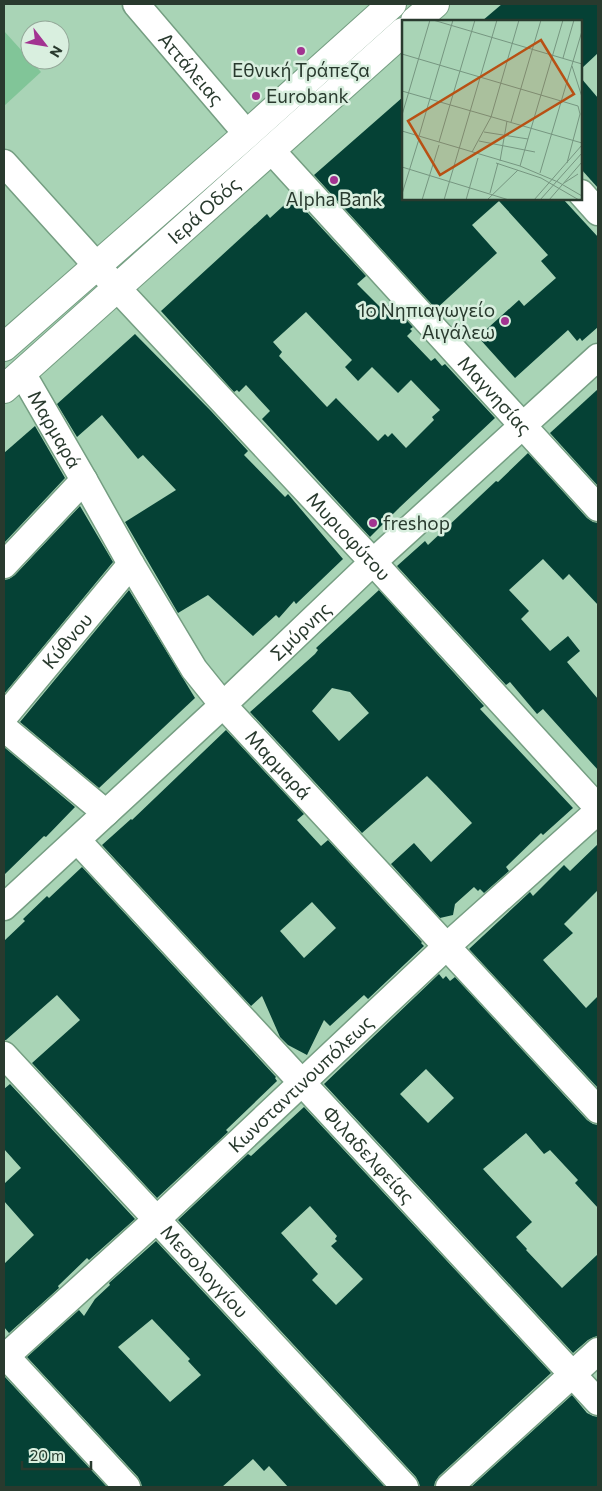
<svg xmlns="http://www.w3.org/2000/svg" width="602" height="1491" viewBox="0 0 602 1491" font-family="Commissioner,sans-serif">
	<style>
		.green { fill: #81c598 }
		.building { fill: #054135; fill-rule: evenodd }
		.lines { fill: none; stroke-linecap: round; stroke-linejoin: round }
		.minor-casing { stroke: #759e82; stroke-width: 29 }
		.secondary-casing { stroke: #759e82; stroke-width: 30 }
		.minor { stroke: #fff; stroke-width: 26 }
		.secondary { stroke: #fff; stroke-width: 28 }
		.poi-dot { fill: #a23391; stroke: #d9efdf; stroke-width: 2 }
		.labels { text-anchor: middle; stroke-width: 5; stroke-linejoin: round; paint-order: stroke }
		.street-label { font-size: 19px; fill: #293a2e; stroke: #d9efdf }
		.poi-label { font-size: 19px; fill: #293a2e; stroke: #d9efdf }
		.inset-road { fill: none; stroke: #769680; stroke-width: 1 }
		.view { fill: #b85114; fill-opacity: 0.15; stroke: #b85114; stroke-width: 2.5 }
		.inset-edge { fill: none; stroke: #293a2e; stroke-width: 2.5 }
	</style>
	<rect width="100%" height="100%" fill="#a9d4b6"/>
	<path class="green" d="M4 31 41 72 4 106Z"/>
	<g class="building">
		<path d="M502 4H598V53L581 69V21H482Z"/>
		<path d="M581 78 598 98V188L581 169Z"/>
		<path d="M403 97V199H563L598 237V327L582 341 580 338 577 341 568 330 515 378 478 337 519 300 524 306 556 278 541 261 548 255 499 201 472 225 497 253 436 309 314 175Z"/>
		<path d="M293 197 366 276 357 284 383 310 391 303 413 327 410 329 412 331 407 336 431 361 435 358 442 366 445 364 495 418 400 507 370 537 262 419 270 411 246 385 239 392 237 390 234 392 161 311 267 214 270 218ZM306 312 352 360 345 367 358 381 372 367 398 393 411 380 440 410 432 417 434 420 406 448 392 433 388 437 385 434 378 441 336 398 327 407 279 356 282 352 273 342Z"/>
		<path d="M135 334 211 411 248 451 244 455 285 497 288 494 343 559 296 604 294 601 279 618 276 615 253 636 208 595 178 613 125 522 176 490 143 455 138 459 102 415 77 437 57 404Z"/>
		<path d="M598 389V486L550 433Z"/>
		<path d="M35 426 65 478 4 543V453Z"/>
		<path d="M528 453 587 518 593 522 598 523V605L569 574 563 580 543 559 509 590 529 611 521 619 550 651 568 636 580 651 567 662 598 699V770L543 709 537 714 510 682 506 685 397 566 425 541 428 545 496 481 498 482Z"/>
		<path d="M80 506 113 562 4 694V580L9 579 15 575Z"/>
		<path d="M129 590 195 698 99 788 20 722Z"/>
		<path d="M379 590 484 706 480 709 573 808 543 835 541 833 506 867 509 871 484 893 480 889 478 891 474 887 455 904 453 915 440 918 391 864 414 843 431 862 472 823 436 785 427 776 362 833 250 712 315 654 318 650 316 648ZM332 688 350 692 369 713 339 741 312 711Z"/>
		<path d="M226 730 304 814 297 820 321 846 328 840 422 942 421 943 424 946 368 999 364 995 330 1026 324 1020 307 1055 288 1045 280 1037 262 996 251 1006 102 845 131 819 132 820ZM312 902 336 928 304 958 280 931Z"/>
		<path d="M4 747 75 807 46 837 44 836 4 875Z"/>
		<path d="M598 844V890L564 924 573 933 543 960 586 1008 598 996V1088L469 949 530 892 533 896 564 865 570 871Z"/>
		<path d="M82 867 276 1077 275 1078 277 1081 226 1130 228 1132 157 1198 32 1063 80 1020 57 995 6 1040H4V941L25 921 23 919 47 896 49 898Z"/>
		<path d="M439 974 443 979 446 976 450 981 455 977 587 1120 593 1124 598 1125V1208L575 1183 578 1180 550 1150 544 1154 526 1133 483 1169 532 1222 516 1237 527 1249 526 1250 562 1288 598 1254V1336L594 1337 588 1340 573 1353 324 1084ZM426 1069 454 1098 428 1123 400 1094Z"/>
		<path d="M10 1084 135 1219 89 1260 87 1258 58 1286 59 1288 9 1333 4 1327V1264L34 1235 4 1201V1184L21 1168 4 1149V1089Z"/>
		<path d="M304 1107 551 1373 439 1476 435 1482 434 1487H420L419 1483 416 1477 178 1220 248 1154 251 1156ZM310 1206 337 1236 335 1239 337 1241 331 1246 363 1279 336 1305 312 1280 318 1274 281 1233Z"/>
		<path d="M156 1241 385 1487H288L269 1466 264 1471 253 1459 222 1487H142L141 1483 138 1477 27 1357 79 1310 84 1316 95 1299 110 1285 109 1283ZM152 1319 190 1359 188 1361 201 1375 170 1402 118 1347Z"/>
		<path d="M5 1377 107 1487H4Z"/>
		<path d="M572 1395 587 1413 593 1416 598 1417V1487H471Z"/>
	</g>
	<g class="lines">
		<defs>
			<g id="minor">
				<path id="s1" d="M136 4 247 134"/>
				<path id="s2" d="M271 150 598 508"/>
				<path id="s3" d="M4 163 117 288 373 562 598 808"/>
				<path d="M581 193 598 212"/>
				<path id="s4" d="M22 373 84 480 131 564 194 669 223 705 598 1110"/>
				<path d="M4 565 84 480"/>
				<path id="s5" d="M4 717 131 564"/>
				<path d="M4 728 106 813"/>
				<path id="s6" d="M77 840 598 1402"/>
				<path id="s7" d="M4 907 223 705 373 562 598 357"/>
				<path id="s8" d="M4 1055 405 1487"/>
				<path d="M4 1354 127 1487"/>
				<path id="s9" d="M4 1358 156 1220 447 946 598 811"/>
				<path d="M449 1487 598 1351"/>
			</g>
			<g id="secondary">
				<path d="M415 21 435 4"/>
				<path d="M4 347 247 134 392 4"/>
				<path id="s10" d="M4 389 403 32"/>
			</g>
		</defs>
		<use href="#minor" class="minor-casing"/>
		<use href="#secondary" class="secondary-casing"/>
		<use href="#minor" class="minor"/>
		<use href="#secondary" class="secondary"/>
	</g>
	<g class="poi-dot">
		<circle cx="301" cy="51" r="5"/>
		<circle cx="256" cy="96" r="5"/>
		<circle cx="334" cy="180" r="5"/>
		<circle cx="505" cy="321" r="5"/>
		<circle cx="373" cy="523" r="5"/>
	</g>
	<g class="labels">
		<g class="street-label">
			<text dy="7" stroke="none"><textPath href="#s1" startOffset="85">Αττάλειας</textPath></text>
			<text dy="7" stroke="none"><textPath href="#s10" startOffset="268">Ιερά Οδός</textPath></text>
			<text dy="7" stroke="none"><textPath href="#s2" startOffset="332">Μαγνησίας</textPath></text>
			<text dy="7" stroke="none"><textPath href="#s4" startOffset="65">Μαρμαρά</textPath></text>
			<text dy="7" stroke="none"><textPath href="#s3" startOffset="508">Μυριοφύτου</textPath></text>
			<text dy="7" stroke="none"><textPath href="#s7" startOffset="405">Σμύρνης</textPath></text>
			<text dy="7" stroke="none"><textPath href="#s5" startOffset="99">Κύθνου</textPath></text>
			<text dy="7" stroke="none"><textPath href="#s4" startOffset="470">Μαρμαρά</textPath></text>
			<text dy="7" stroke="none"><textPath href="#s9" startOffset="404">Κωνσταντινουπόλεως</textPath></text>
			<text dy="7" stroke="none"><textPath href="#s6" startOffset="429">Φιλαδελφείας</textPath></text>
			<text dy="7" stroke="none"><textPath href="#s8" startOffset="295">Μεσολογγίου</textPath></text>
		</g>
		<g class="poi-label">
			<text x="301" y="77">Εθνική Τράπεζα</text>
			<text x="266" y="103" text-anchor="start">Eurobank</text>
			<text x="334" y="206">Alpha Bank</text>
			<text x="495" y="317" text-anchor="end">1ο Νηπιαγωγείο<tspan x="495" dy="22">Αιγάλεω</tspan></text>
			<text x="383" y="530" text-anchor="start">freshop</text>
		</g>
	</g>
	<g transform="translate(402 20)">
		<rect width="180" height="180" fill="#a9d4b6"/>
		<path class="inset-road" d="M31 0 180 44M0 34 176 86 178 94 165 143M161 38 172 0M170 46 180 77M0 71 180 123M0 95 28 0M109 102 139 0M0 111 118 146 156 162 180 176M82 112 126 119M17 116 51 0M77 121 133 132M37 122 73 0M70 132 89 97 117 0M98 141 105 101M94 143 139 158 177 180M118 146 161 0M0 147 107 180M138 153 180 11M162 163 176 154M88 173 96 143M0 174 17 119M20 180 37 125M42 180 95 0M64 180 76 138M85 180 116 150M132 180 180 125M138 180 180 133M147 180 180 142"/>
		<path class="view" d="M139 20 172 74 38 155 6 101Z"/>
		<rect width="180" height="180" class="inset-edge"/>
	</g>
	<rect width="602" height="1491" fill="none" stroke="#293a2e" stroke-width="10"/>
	<g transform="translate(45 45) rotate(121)"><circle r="24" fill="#d9efdf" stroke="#93a798"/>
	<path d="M0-4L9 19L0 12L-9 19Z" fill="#a23391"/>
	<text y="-8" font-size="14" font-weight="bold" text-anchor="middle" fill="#293a2e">N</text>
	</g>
	<path d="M22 1461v8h69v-8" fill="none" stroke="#293a2e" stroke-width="2.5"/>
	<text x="30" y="1461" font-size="15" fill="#293a2e" stroke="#d9efdf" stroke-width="4" paint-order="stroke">20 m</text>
</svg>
